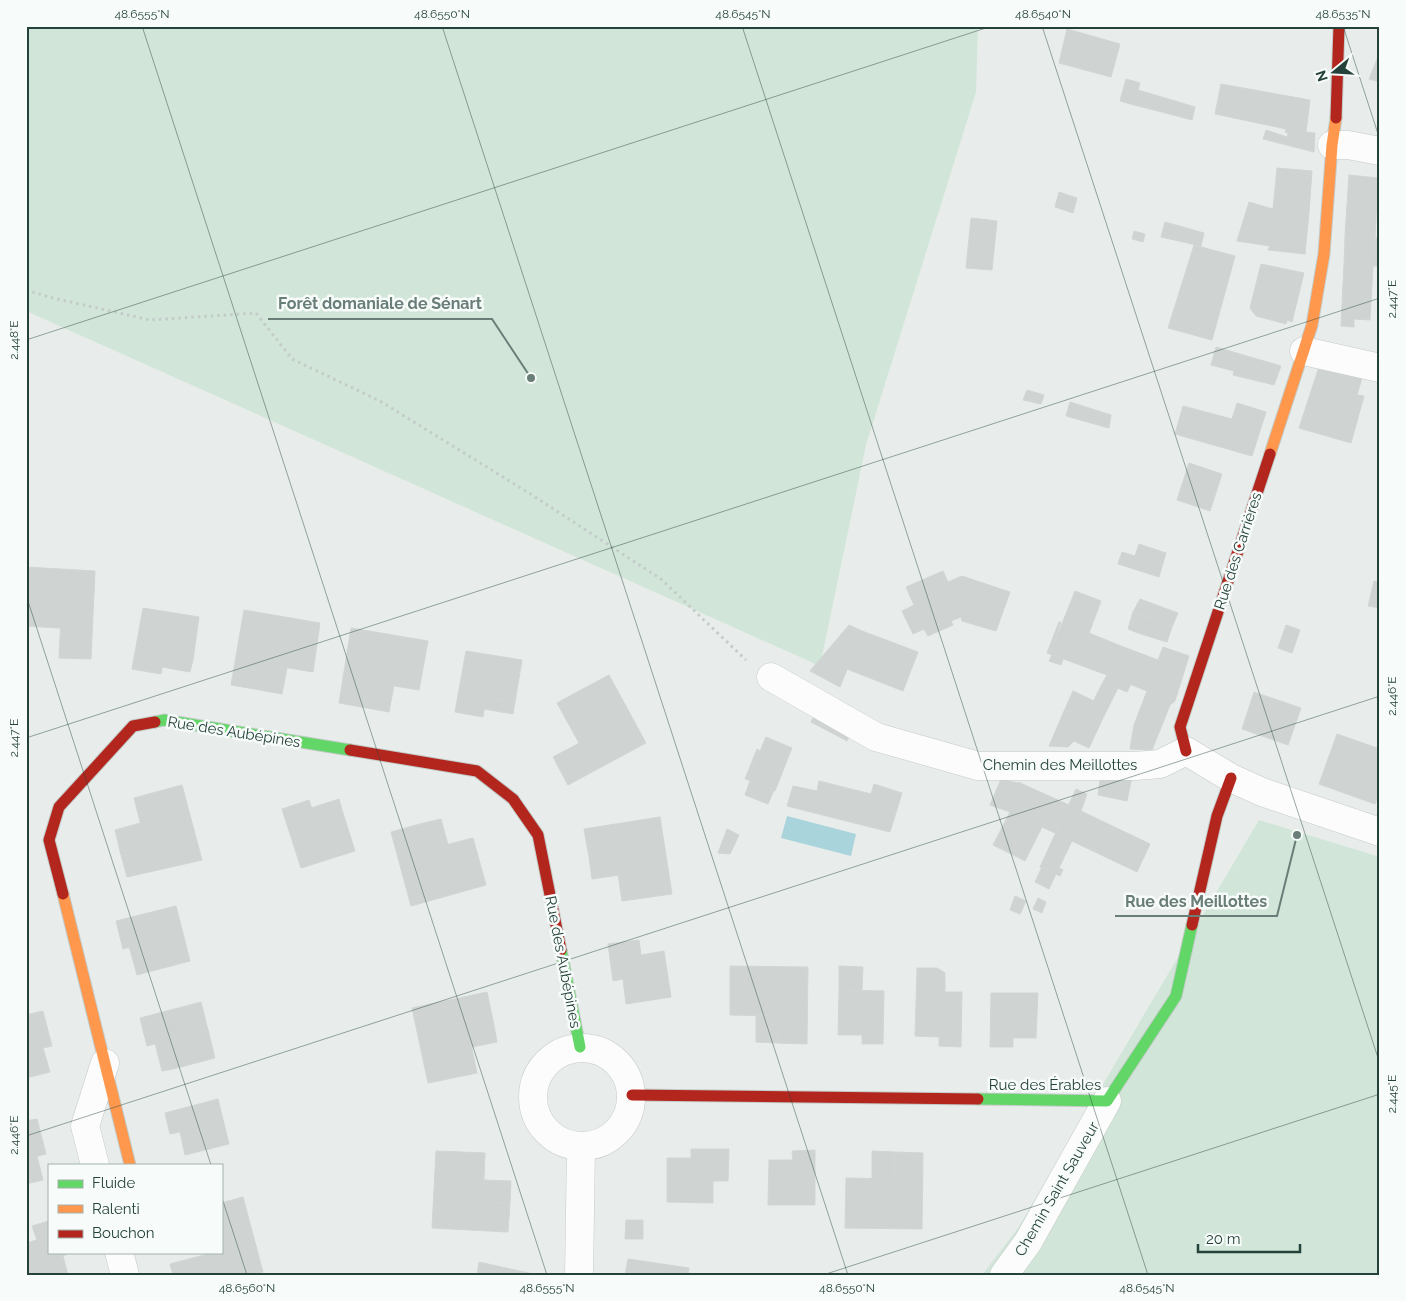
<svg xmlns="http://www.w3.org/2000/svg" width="1406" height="1301" viewBox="0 0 1406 1301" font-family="Raleway,sans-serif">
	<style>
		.green { fill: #d1e6d8 }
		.water { fill: #a9d4db }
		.building { fill: #cfd4d2; stroke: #d1d6d4 }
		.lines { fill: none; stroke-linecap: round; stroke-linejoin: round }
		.street-casing { stroke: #c5cac8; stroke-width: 29 }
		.fast-casing { stroke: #c3cbc8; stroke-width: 13 }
		.slow-casing { stroke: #c3cbc8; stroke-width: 13 }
		.jam-casing { stroke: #c3cbc8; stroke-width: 13 }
		.path { stroke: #c3ccca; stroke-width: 3; stroke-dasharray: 2.5 4; stroke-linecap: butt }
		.street { stroke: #fcfcfc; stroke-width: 28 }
		.fast { stroke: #63d668; stroke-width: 11 }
		.slow { stroke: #ff974d; stroke-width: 11 }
		.jam { stroke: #b3261e; stroke-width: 11 }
		.ticks { fill: none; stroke: #24423a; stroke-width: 1; stroke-opacity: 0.45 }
		.labels { text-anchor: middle; stroke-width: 5; stroke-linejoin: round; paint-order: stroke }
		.street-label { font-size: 15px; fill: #24423a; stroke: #f7fbf9 }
		.leader { fill: none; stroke: #697e78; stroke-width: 2 }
		.callout-dot { fill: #697e78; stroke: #f7fbf9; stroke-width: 2 }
		.callout-label { font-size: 16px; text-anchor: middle; font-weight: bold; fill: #697e78; stroke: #f7fbf9; stroke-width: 5; stroke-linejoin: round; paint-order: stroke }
		.neatline { fill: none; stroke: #24423a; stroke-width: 2 }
		.ticks-label { font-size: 12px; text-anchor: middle; fill: #24423a }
	</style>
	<rect width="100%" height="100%" fill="#e8edeb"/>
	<g class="green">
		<path d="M26 26H978L976 92 866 445 820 666 26 311Z"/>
		<path d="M1259 820 1380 857V1275H982L1018 1228Z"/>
	</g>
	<path class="water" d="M787 816 856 834 851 856 781 838Z"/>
	<g class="building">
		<path d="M1067 29 1120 44 1111 77 1059 63Z"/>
		<path d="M1380 52V82L1369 79Z"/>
		<path d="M1126 79 1140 83 1134 105 1120 101Z"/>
		<path d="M1221 84 1310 100 1306 132 1315 133 1314 152 1263 139 1266 130 1287 137 1288 133 1285 132 1286 129 1215 114Z"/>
		<path d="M1138 90 1165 98 1162 112 1134 105Z"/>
		<path d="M1165 98 1195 107 1192 120 1162 112Z"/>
		<path d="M1277 168 1312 171 1309 212 1273 209Z"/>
		<path d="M1349 175 1378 178 1375 238 1345 236Z"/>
		<path d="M1059 192 1077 198 1073 213 1055 207Z"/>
		<path d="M1249 202 1273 209 1309 212 1305 254 1268 250 1270 246 1237 241Z"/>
		<path d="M971 218 997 221 992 270 966 268Z"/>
		<path d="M1165 222 1204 233 1201 246 1161 237Z"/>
		<path d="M1134 231 1145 234 1143 242 1132 239Z"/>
		<path d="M1345 236 1375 238 1373 266 1344 264Z"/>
		<path d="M1380 237V266H1373L1375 238Z"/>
		<path d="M1194 245 1235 256 1212 340 1168 328Z"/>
		<path d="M1261 264 1304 273 1292 322 1287 320 1286 324 1256 316 1250 308Z"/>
		<path d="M1344 264 1373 266 1370 320 1354 319V327L1341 326Z"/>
		<path d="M1216 347 1281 366 1274 385 1233 375 1234 371 1211 365Z"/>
		<path d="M1321 361 1364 371 1357 395 1364 396 1351 443 1299 428Z"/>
		<path d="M1027 390 1044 395 1041 404 1023 400Z"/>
		<path d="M1070 402 1111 415 1109 428 1066 416Z"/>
		<path d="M1237 403 1266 412 1252 456 1175 434 1183 406 1232 419Z"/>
		<path d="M1189 463 1222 474 1210 511 1177 500Z"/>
		<path d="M1139 544 1166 553 1159 577 1118 564 1122 552 1135 556Z"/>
		<path d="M26 567 95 571 91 659 59 658 61 617 26 615Z"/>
		<path d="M943 571 948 582 962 576 1010 592 996 631 962 621 961 617 951 621 953 625 928 636 924 629 913 634 902 611 914 605 906 587Z"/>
		<path d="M1374 581 1380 582V608L1368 606Z"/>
		<path d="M1075 591 1101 601 1089 633 1121 646 1107 675 1050 654Z"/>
		<path d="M1140 599 1178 613 1172 627 1133 612Z"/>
		<path d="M143 608 199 617 193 660 164 655 161 674 132 669Z"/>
		<path d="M244 610 320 623 313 672 265 664 260 690 231 685Z"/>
		<path d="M1133 612 1144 617 1138 633 1128 629Z"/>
		<path d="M26 615 61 617 60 628 26 626Z"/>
		<path d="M1144 617 1172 627 1167 642 1138 633Z"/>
		<path d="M1059 622H1061L1050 654 1047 653Z"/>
		<path d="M849 625 862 631 840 687 810 671Z"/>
		<path d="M1286 625 1300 630 1292 653 1278 648Z"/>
		<path d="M351 628 428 641 419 690 371 682 367 708 339 703Z"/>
		<path d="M862 631 918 652 903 691 847 669Z"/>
		<path d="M1121 646 1158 660 1163 647 1189 656 1175 701 1170 705 1152 750 1130 749 1134 725 1147 691 1107 675Z"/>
		<path d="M466 651 522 660 515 702 486 697 483 717 455 712Z"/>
		<path d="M164 655 193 660 190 672 162 667Z"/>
		<path d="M1052 655 1063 659 1061 665 1049 661Z"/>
		<path d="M265 664 287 668 282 694 260 690Z"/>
		<path d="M609 675 646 743 568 785 553 757 589 738 566 698Z"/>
		<path d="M1107 675 1131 684 1127 692 1103 682Z"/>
		<path d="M371 682 394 685 389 712 367 708Z"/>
		<path d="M1103 682 1118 688 1102 720 1087 714Z"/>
		<path d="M1073 691 1094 701 1085 718 1065 709Z"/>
		<path d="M1254 692 1301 708 1288 745 1242 729Z"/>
		<path d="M486 697 515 702 513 714 484 709Z"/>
		<path d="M566 698 589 738 579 743 557 703Z"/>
		<path d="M1065 709 1085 718 1074 741 1068 747 1049 746Z"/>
		<path d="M815 714 851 733 847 741 811 722Z"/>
		<path d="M1087 714 1102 720 1089 748 1074 741Z"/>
		<path d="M1337 734 1380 749V790L1375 804 1319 784Z"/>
		<path d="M766 737 792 748 775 791 748 780Z"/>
		<path d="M757 749 760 751 748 780 745 779Z"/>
		<path d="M1101 774 1132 777 1127 801 1098 795Z"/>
		<path d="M1001 779 1017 783 1018 782 1069 805 1055 833 1042 827 1025 861 993 845 1010 812 990 805Z"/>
		<path d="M750 781 774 790 768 804 745 795Z"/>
		<path d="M819 781 871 794 874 784 902 793 890 832 787 806 793 786 817 791Z"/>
		<path d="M182 785 202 860 127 877 120 851 146 845 134 798Z"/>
		<path d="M1076 789 1087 794 1081 811 1150 844 1137 872 1072 841 1059 868 1063 870 1060 876 1040 867Z"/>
		<path d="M339 799 342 810 315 819 311 808Z"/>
		<path d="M309 800 315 819 342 810 355 851 301 868 282 809Z"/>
		<path d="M660 817 672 894 622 901 615 853 589 857 584 829Z"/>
		<path d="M441 819 448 845 426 850 420 824Z"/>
		<path d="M140 823 146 845 120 851 115 830Z"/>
		<path d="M420 824 426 850 473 838 486 885 411 906 391 832Z"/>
		<path d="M727 829 739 835 730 854 718 853Z"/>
		<path d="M615 853 619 875 592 879 589 857Z"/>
		<path d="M1042 867 1056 874 1049 889 1035 882Z"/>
		<path d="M1015 896 1026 901 1020 914 1010 910Z"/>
		<path d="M1038 898 1046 902 1042 913 1033 909Z"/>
		<path d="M176 906 190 961 148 972 141 944 123 949 116 921Z"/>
		<path d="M639 940 641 955 664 951 671 997 626 1004 623 979 613 981 608 944Z"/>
		<path d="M141 944 148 972 137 975 129 946Z"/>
		<path d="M730 966 808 967 807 1044 778 1043 779 1016 730 1015Z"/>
		<path d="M839 966 863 967 862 990H839Z"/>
		<path d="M917 968H937L945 973V992H962L961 1047 939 1046V1037L915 1036Z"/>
		<path d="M839 990 884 991 883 1044H862V1035H838Z"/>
		<path d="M487 992 493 1020 467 1025 477 1073 428 1083 412 1008Z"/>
		<path d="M991 993H1038L1036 1038H1013V1047H990Z"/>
		<path d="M201 1002 215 1058 173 1069 166 1041 147 1046 140 1018Z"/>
		<path d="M43 1011 52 1046 43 1048 50 1072 26 1078V1015Z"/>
		<path d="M756 1016H779L778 1043 756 1042Z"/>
		<path d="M493 1020 497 1042 472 1047 467 1025Z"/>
		<path d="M166 1041 173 1069 162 1071 155 1043Z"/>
		<path d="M218 1099 229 1144 185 1155 180 1132 170 1134 165 1113Z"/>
		<path d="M37 1119 46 1154 37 1156 43 1180 26 1184V1121Z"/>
		<path d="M691 1149H729L728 1181H713V1203L667 1202V1158H691Z"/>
		<path d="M815 1150V1205H768L769 1160H793L792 1151Z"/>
		<path d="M436 1151 485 1153 483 1202 510 1203 508 1232 432 1228Z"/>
		<path d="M872 1151 894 1152V1179H872Z"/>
		<path d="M894 1152 923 1153 922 1229 845 1228 846 1178 894 1179Z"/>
		<path d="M484 1180 511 1181 510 1203 483 1202Z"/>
		<path d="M243 1197 263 1272 252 1275H173L170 1264 208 1254V1252H221V1203Z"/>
		<path d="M626 1220H643V1239H625Z"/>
		<path d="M49 1221V1252H72L63 1256 68 1275H26V1243L37 1240 32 1226Z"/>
		<path d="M628 1259 689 1268 688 1275H625Z"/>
		<path d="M479 1262 533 1274 477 1275Z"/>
	</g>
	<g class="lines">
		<defs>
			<g id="street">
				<path d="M1332 145H1348L1380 151"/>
				<path d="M1304 351 1380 368"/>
				<path d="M771 677 876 737 978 766H1135L1160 764 1186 751 1231 778 1262 792 1380 832"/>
				<circle cx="582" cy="1097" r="49"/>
				<path d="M95 1165 85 1126 105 1063"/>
				<path d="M119 1252 125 1275"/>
				<path d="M579 1275 581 1148"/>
				<path d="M1004 1275 1028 1242 1107 1101"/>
			</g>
			<g id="fast">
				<path d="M155 722 164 720 350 750"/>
				<path d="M561 950 580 1047"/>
				<path d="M978 1099 1107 1101 1176 996 1192 925"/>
			</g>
			<g id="slow">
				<path d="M1270 454 1312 325 1324 254 1332 145 1336 118"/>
				<path d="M63 894 130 1165"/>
			</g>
			<g id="jam">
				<path d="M1336 118 1339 26"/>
				<path d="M350 750 477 771 513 799 538 835 561 950"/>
				<path d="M1186 751 1180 727 1270 454"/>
				<path d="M63 894 49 840 59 807 133 726 155 722"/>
				<path d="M1192 925 1217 816 1231 778"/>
				<path d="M632 1095 978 1099"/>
			</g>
		</defs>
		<use href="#street" class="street-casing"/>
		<use href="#fast" class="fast-casing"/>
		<use href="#slow" class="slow-casing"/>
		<use href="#jam" class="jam-casing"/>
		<path class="path" d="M26 290 53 298 150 320 256 313 292 359 380 401 532 495 661 579 746 660"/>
		<use href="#street" class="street"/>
		<use href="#fast" class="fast"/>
		<use href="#slow" class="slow"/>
		<use href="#jam" class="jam"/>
	</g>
	<path class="ticks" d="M142 26 547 1275M442 26 848 1275M742 26 1148 1275M1042 26 1380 1064M1343 26 1380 140M26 340 992 26M26 595 211 1165M26 738 1380 298M26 1136 1380 696M221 1195 247 1275M823 1275 1380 1094"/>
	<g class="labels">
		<g class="street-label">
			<text transform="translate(1238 551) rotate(-72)" y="5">Rue des Carrières</text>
			<text transform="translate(234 732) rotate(9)" y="5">Rue des Aubépines</text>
			<text x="1060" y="770">Chemin des Meillottes</text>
			<text transform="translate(563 962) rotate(79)" y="5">Rue des Aubépines</text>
			<text x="1045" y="1090">Rue des Érables</text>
			<text transform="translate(1057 1189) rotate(-60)" y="5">Chemin Saint Sauveur</text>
		</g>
	</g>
	<path class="leader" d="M531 378L492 319H268M1297 835L1277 916H1115"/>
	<g class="callout-dot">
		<circle cx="531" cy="378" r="5"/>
		<circle cx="1297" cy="835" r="5"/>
	</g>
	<g class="callout-label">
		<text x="380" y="309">Forêt domaniale de Sénart</text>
		<text x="1196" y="907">Rue des Meillottes</text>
	</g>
	<rect width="1406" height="1301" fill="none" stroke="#f7fbf9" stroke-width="55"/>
	<rect x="48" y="1164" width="175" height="90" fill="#f7fbf9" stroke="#a3b1ad"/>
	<rect x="58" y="1180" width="25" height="8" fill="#63d668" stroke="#a3b1ad"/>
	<text x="92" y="1188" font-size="15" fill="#24423a">Fluide</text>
	<rect x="58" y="1205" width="25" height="8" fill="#ff974d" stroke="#a3b1ad"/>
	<text x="92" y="1214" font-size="15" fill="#24423a">Ralenti</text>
	<rect x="58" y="1230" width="25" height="8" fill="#b3261e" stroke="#a3b1ad"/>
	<text x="92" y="1238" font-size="15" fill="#24423a">Bouchon</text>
	<g transform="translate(1334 72) rotate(252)" stroke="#f7fbf9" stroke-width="4" paint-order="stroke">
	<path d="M0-4L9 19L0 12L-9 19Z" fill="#24423a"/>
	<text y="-8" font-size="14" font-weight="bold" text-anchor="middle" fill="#24423a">N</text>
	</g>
	<path d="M1198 1244v8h102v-8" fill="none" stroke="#24423a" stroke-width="2.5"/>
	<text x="1206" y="1244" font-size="15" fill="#24423a" stroke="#f7fbf9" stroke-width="4" paint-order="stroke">20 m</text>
	<rect x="28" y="28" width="1350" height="1246" class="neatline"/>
	<g class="ticks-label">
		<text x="142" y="18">48.6555°N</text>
		<text x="442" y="18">48.6550°N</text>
		<text x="743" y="18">48.6545°N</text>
		<text x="1043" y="18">48.6540°N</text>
		<text x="1343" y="18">48.6535°N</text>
		<text transform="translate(1392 299) rotate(-90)" y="4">2.447°E</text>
		<text transform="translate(14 340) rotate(-90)" y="4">2.448°E</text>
		<text transform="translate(1392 696) rotate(-90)" y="4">2.446°E</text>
		<text transform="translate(14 738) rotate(-90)" y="4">2.447°E</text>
		<text transform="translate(1392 1094) rotate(-90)" y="4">2.445°E</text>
		<text transform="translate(14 1135) rotate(-90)" y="4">2.446°E</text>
		<text x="247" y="1292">48.6560°N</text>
		<text x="547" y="1292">48.6555°N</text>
		<text x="847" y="1292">48.6550°N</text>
		<text x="1147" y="1292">48.6545°N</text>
	</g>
</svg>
